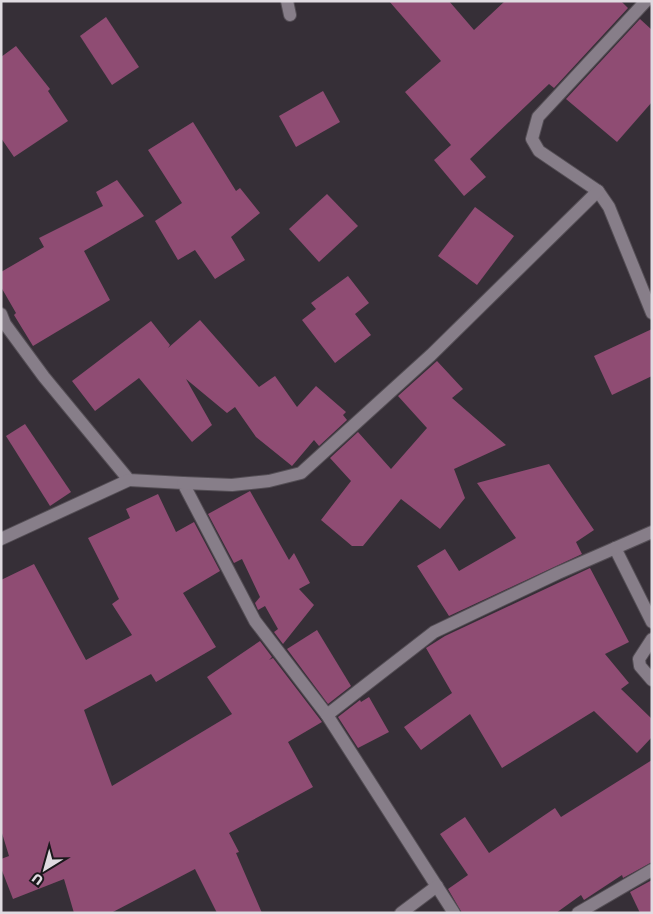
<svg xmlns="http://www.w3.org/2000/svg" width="653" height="914" viewBox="0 0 653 914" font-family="'Work Sans',sans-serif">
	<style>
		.building { fill: #8f4c73 }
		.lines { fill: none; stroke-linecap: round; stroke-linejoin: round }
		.minor-casing { stroke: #544e55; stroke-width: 14 }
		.minor { stroke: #877e89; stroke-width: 12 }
	</style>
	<rect width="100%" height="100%" fill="#362f37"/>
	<g class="building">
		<path d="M389 1H449L474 30 505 1H621L628 8 554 88 549 84 470 159 486 177 464 196 434 160 451 145 405 92 441 61Z"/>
		<path d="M106 17 139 67 112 85 80 36Z"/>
		<path d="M640 19 652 30V102L617 142 566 99Z"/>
		<path d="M16 46 50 89 48 91 68 121 14 157 1 138V57Z"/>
		<path d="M323 91 340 122 296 147 279 116Z"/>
		<path d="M193 122 236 191 240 188 260 213 231 237 245 260 215 279 195 250 178 260 155 221 182 203 148 150Z"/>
		<path d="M117 180 144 216 84 251 110 300 33 346 14 315 16 313 1 287V272L44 247 39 238 103 206 96 192Z"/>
		<path d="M327 194 358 226 319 262 289 229Z"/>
		<path d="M475 207 514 236 477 285 438 256Z"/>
		<path d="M348 276 369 303 355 314 371 335 335 363 302 320 316 309 311 303Z"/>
		<path d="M200 320 259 387 275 376 297 407 316 386 346 412 343 415 347 420 319 446 314 440 292 466 256 437 235 407 227 413 186 379 212 425 192 442 139 378 95 411 72 381 151 321 170 345 168 348Z"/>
		<path d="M652 329V376L612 395 594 356Z"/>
		<path d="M437 361 463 389 452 398 506 445 454 469 465 498 440 529 401 499 363 546H352L321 520 351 481 330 458 358 432 391 469 427 428 398 396Z"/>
		<path d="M25 424 71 492 50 506 6 436Z"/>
		<path d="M549 464 594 530 576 542 582 554 449 616 417 566 445 549 459 571 516 538 477 483Z"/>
		<path d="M250 491 289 560 294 553 310 583 299 589 314 605 283 644 274 632 278 629 265 606 258 610 255 603 260 597 242 559 234 563 208 514Z"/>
		<path d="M158 494 176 532 194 522 220 571 183 593 216 647 156 682 151 674 84 710 112 786 232 714 207 677 260 641 272 657 269 660 273 658 322 722 288 742 313 787 229 833 239 852 236 853 262 913H217L195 869 111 913H74L64 879 13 899 1 868V859L9 856 1 830V580L34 564 86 660 132 635 112 604 119 599 88 538 130 518 126 509Z"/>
		<path d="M590 568 629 642 605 654 629 683 621 689 652 719V737L637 753 594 711 502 768 470 714 421 750 404 727 452 693 426 648 445 636Z"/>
		<path d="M317 630 351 686 328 704 287 649Z"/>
		<path d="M369 697 389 732 358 748 338 717 360 700 361 702Z"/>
		<path d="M652 760V862L623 878 622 875 584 900 581 895 556 913H462L448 889 468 875 440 834 465 817 489 853 555 808 561 817Z"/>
		<path d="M652 880V913H640L630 892Z"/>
	</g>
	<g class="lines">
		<defs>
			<g id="minor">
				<path d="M287 1 290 15"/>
				<path d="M646 1 538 117 532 139 539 151 598 191 609 207 652 313"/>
				<path d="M1 314 5 324 44 377 129 480 183 483 255 621 327 715 454 913"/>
				<path d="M183 483 232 485 269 481 301 473 431 355 598 191"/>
				<path d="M1 539 129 480"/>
				<path d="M615 548 652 622"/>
				<path d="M652 639 639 659 640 666 652 680"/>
				<path d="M327 715 434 632 558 573 652 532"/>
				<path d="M401 913 437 886"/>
				<path d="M578 913 652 870"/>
			</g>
		</defs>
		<use href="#minor" class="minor-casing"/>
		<use href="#minor" class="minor"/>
	</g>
	<rect width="653" height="914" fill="none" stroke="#e0dbe1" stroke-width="5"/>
	<g transform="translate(45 869) rotate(217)" stroke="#1b181c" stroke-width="4" paint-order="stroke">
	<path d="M0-4L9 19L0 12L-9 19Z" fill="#e0dbe1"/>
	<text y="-8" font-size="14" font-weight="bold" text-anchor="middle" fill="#e0dbe1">U</text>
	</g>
</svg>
